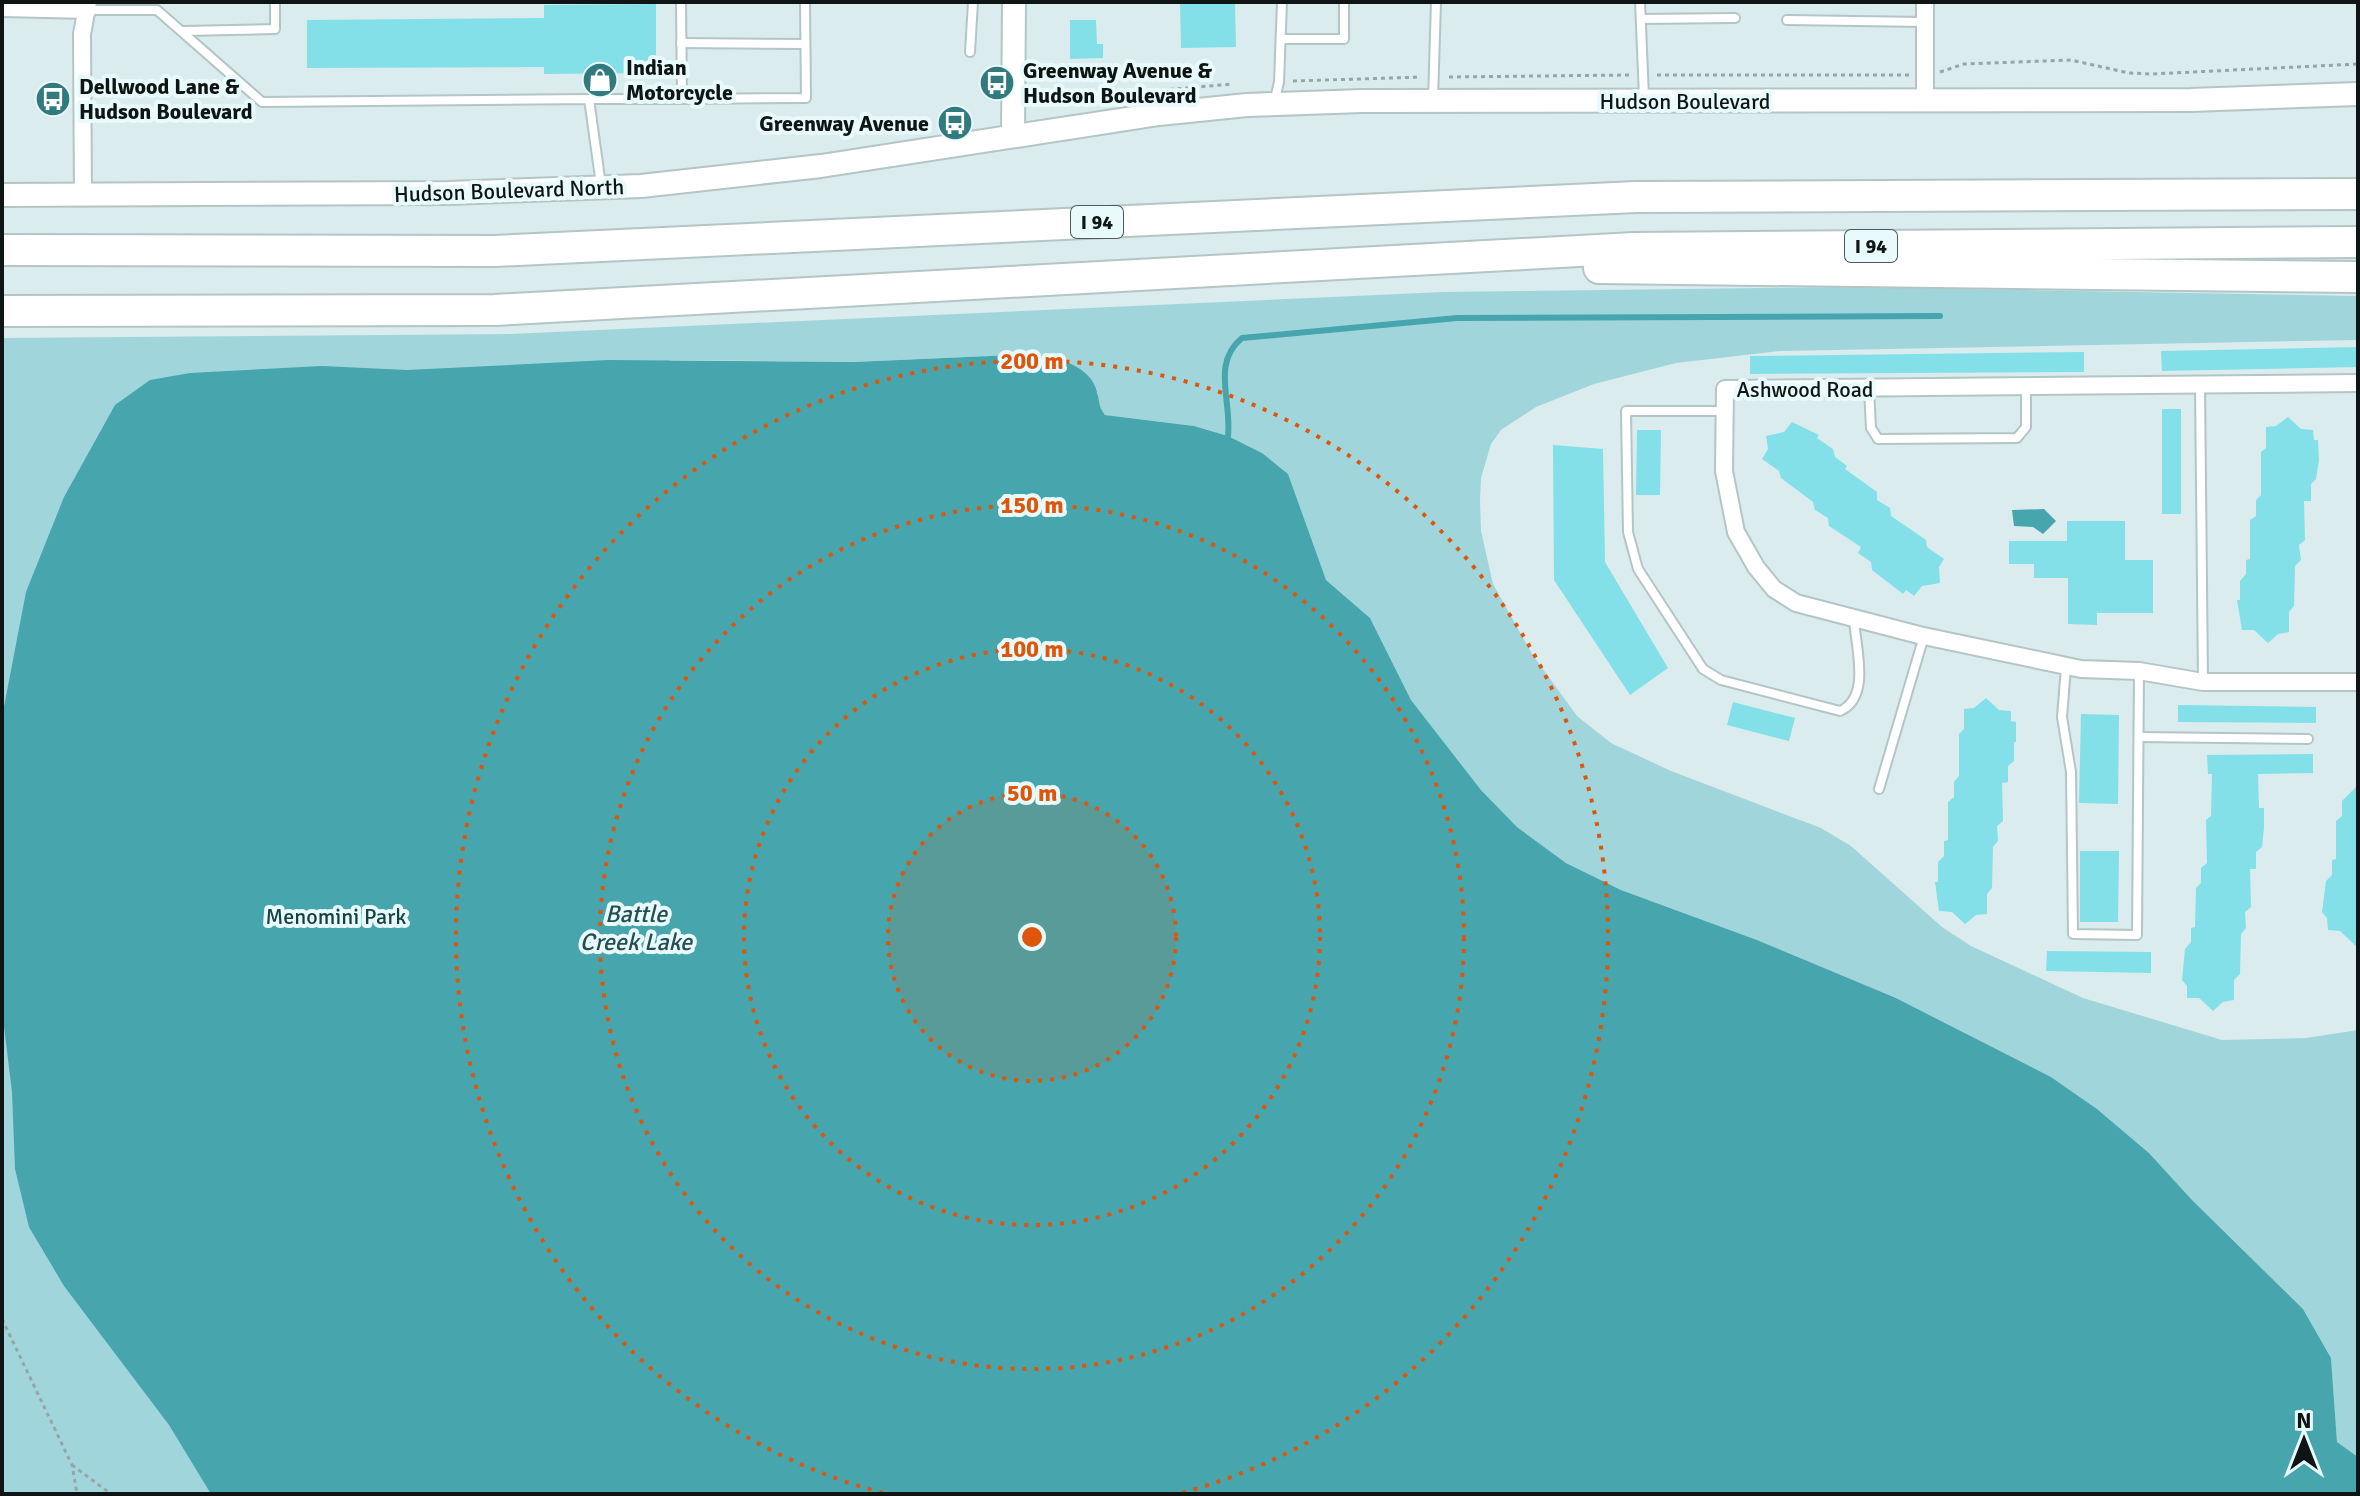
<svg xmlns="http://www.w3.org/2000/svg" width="2360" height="1496" viewBox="0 0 2360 1496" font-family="Signika,sans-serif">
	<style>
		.green { fill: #a0d6db }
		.water { fill: #46a5ad }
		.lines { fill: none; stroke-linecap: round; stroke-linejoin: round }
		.stream { stroke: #46a5ad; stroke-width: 6 }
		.building { fill: #83e0e8 }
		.lane-casing { stroke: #b4c5c6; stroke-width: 12 }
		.street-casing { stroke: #b4c5c6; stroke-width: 20 }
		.secondary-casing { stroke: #b4c5c6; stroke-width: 26 }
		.highway-casing { stroke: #b4c5c6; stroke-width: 34 }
		.path { stroke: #98a5a6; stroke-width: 3; stroke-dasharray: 4 4; stroke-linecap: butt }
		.lane { stroke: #fff; stroke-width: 8 }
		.street { stroke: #fff; stroke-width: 16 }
		.secondary { stroke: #fff; stroke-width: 22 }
		.highway { stroke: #fff; stroke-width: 30 }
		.ring { fill: none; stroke: #dd560c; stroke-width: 4; stroke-dasharray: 4 8 }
		.labels { text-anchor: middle; stroke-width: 8; stroke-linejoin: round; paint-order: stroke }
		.shield { fill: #e8fafb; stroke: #505a5a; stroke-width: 2 }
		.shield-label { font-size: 20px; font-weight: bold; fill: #0f1515 }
		.poi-label { font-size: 22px; font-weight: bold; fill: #0f1515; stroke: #e8fafb; text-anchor: start }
		.street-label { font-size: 22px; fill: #0f1515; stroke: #e8fafb }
		.park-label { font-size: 22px; fill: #154145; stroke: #e8fafb }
		.water-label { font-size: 24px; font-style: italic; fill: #244e52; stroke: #e8fafb }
		.centre { fill: #dd560c; stroke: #e8fafb; stroke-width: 4 }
		.ring-label { font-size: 24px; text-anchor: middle; font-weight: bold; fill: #dd560c; stroke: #e8fafb; stroke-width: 8; stroke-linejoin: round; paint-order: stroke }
	</style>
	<rect width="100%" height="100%" fill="#dbecee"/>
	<path class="green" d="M1847 287 2358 296V340L1781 351 1676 363 1594 384 1536 407 1501 430 1491 444 1481 478 1480 500 1481 531 1493 584 1532 654 1577 716 1611 743 1671 771 1821 828 1851 846 1942 927 1971 946 2083 998 2222 1040 2306 1038 2358 1030V1457L2337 1442 2331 1358 2303 1309 2192 1200 2149 1153 2097 1109 2051 1077 1896 998 1757 940 1621 890 1566 863 1517 827 1481 790 1411 700 1370 618 1326 580 1298 509 1262 453 1228 436 1194 426 1105 415 1098 406V393C1078 370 1065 358 1035 354L854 362 670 360 671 1494H2V338L510 334 1443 292Z"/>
	<g class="water">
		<path d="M1035 354C1057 357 1091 366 1097 392 1100 402 1098 406 1105 415L1194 426 1228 436 1262 453 1288 474 1326 580 1370 618 1411 700 1481 790 1517 827 1566 863 1621 890 1757 940 1896 998 2051 1077 2097 1109 2149 1153 2192 1200 2303 1309 2331 1358 2337 1442 2358 1457V1494H211L169 1425 64 1286 29 1227 15 1169 12 1092 2 1010 3 712 26 592 64 497 115 405 150 380 190 373 322 366 407 370 608 360 854 362Z"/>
		<path d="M2044 509 2056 521 2043 534 2033 527 2014 526 2012 510Z"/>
	</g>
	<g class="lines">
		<path class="stream" d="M1228 436C1232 401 1211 363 1242 338L1457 318 1940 316"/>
	</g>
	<g class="building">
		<path d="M1180 2H1235L1236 47 1181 48Z"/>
		<path d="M656 4V73L544 74V67L307 68V20L544 18V5Z"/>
		<path d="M1070 20H1096L1097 44H1103V58L1070 59Z"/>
		<path d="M2358 347V367L2162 371 2161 351Z"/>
		<path d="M2084 352V372L1750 374V356Z"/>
		<rect x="2162" y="409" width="19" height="105"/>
		<path d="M2288 417 2301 429 2313 430 2314 440H2318L2319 460 2316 479 2311 484V501H2304L2305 540 2299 545 2301 560 2295 566 2294 606 2289 612V632L2278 634 2268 643 2254 630H2242L2237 600H2240V581L2246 574V560L2250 559V520L2256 516V500L2261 495V452L2266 448V427L2276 426Z"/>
		<path d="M1792 422 1819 435 1817 438 1833 449 1835 457 1847 466 1845 469 1877 492V500L1890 508 1891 516 1926 540 1927 547 1944 559 1939 567 1940 583 1922 586 1914 596 1906 590 1903 594 1872 570 1871 562 1858 553 1861 547 1829 526 1828 518 1815 510 1813 502 1781 478 1779 471 1762 459 1768 449 1766 436 1784 432Z"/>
		<path d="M1637 430H1661L1660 495H1636Z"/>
		<path d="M1553 445 1603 449 1605 562 1668 668 1630 695 1554 580Z"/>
		<path d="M2067 521H2125V560H2153V613H2097V625L2068 624V578H2034V564H2009V541H2067Z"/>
		<path d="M1986 698 1999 710 2011 711V721L2016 722V742H2014V761L2008 766V782L2002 783 2003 821 1997 826 1998 841 1993 847 1992 888 1987 894V914L1976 915 1965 924 1952 912 1939 911 1935 882H1938V862L1944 856V841L1948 840V802L1954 797V782L1959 776V734L1964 729V709L1974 708Z"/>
		<path d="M1733 702 1795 718 1789 741 1727 725Z"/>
		<path d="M2178 705 2316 707V723L2178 722Z"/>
		<path d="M2081 714 2119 715 2118 804 2079 803Z"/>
		<path d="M2313 754V773L2258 774 2259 808H2264V828L2262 847 2256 852V869H2250L2251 907 2245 912 2246 928 2241 934 2240 974 2234 980V1000L2223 1002 2213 1011 2199 998H2187V986L2182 980 2185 949 2191 942V928L2195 927 2196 888 2201 883V868L2207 863 2206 820 2211 816 2212 774H2208L2207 755Z"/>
		<path d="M2358 785V948L2340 931 2328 930 2327 918 2322 912 2326 881 2332 875V860L2336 859V821L2342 816V801Z"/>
		<path d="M2080 851H2119L2118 922H2080Z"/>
		<path d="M2047 951 2151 952V973L2046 971Z"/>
	</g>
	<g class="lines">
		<defs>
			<g id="lane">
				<path d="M1640 2 1644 97"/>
				<path d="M88 10H157L262 102 589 99 601 185"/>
				<path d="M1641 19 1735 18"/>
				<path d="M1787 20 1925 22"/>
				<path d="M184 31 275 29V2"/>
				<path d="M1282 39H1344V2"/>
				<path d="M681 43 805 44"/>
				<path d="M970 52 973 2"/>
				<path d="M589 99H682L681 2"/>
				<path d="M682 99 806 98 805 2"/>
				<path d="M1433 100 1436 2"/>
				<path d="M1274 103 1279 82 1282 2"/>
				<path d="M2200 385 2203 682"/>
				<path d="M1869 389 1871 428 1878 439 2017 438 2026 427V388"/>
				<path d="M1724 411H1626L1628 532 1638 569 1703 669 1721 680 1840 711C1871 698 1856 648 1854 620"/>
				<path d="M2066 667 2062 717 2071 772 2073 934 2137 935 2139 671"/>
				<path d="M2139 737 2308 739"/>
				<path d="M1879 789 1924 636"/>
			</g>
			<g id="street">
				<path d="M1925 2V100"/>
				<path d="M2 8 88 10"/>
				<path d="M83 195 82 34 88 2"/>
				<path d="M2358 383 1725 389 1724 471 1736 532 1756 567 1774 589 1796 603 1919 635 2081 669 2139 671 2203 682H2358"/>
			</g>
			<g id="secondary">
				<path d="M1013 134 1014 2"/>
				<path d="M2 195 448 193 641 186 821 166 1159 114 1247 105 1362 101 2191 100 2358 94"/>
			</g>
			<g id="highway">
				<path d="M2 250 495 251 1636 197 2358 194"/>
				<path d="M1599 268 2358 277"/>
				<path d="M2 311 494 310 1634 248 2358 242"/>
			</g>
		</defs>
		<use href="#lane" class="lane-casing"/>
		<use href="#street" class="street-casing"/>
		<use href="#secondary" class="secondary-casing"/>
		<use href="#highway" class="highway-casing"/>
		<g class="path">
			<path d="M1940 72 1964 64 2071 60 2129 73 2152 74 2358 64"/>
			<path d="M1657 75H1909"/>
			<path d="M1449 77 1629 75"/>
			<path d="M1293 81 1421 77"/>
			<path d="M1034 101 1233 84"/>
			<path d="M2 1319 72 1465 77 1494"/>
			<path d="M72 1465 111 1494"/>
		</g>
		<use href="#lane" class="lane"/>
		<use href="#street" class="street"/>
		<use href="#secondary" class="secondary"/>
		<use href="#highway" class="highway"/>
	</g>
	<circle cx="1032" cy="937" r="144" fill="#dd560c" fill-opacity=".12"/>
	<g class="ring">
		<circle cx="1032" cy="937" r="144"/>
		<circle cx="1032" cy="937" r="288"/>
		<circle cx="1032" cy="937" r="432"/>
		<path d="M883 1493A576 576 0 1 1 1181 1493"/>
	</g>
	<defs>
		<symbol id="shop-disc" viewBox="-11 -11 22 22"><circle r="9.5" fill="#317a80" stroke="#e8fafb"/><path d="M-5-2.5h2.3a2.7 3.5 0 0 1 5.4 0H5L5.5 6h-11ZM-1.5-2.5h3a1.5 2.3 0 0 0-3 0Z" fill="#fff"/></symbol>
		<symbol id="bus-disc" viewBox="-11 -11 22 22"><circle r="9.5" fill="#317a80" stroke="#e8fafb"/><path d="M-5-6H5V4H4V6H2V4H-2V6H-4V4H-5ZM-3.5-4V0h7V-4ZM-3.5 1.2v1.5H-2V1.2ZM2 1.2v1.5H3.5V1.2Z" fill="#fff"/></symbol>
	</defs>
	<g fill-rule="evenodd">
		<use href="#shop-disc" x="580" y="60" width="40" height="40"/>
		<use href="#bus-disc" x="977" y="63" width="40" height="40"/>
		<use href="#bus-disc" x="33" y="79" width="40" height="40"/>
		<use href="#bus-disc" x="935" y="103" width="40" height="40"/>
	</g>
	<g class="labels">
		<g class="shield">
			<rect x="1071" y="206" width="52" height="32" rx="6"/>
			<rect x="1845" y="230" width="52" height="32" rx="6"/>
		</g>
		<g class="shield-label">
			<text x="1097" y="229">I 94</text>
			<text x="1871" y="253">I 94</text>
		</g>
		<g class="poi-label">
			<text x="626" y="75">Indian<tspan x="626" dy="25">Motorcycle</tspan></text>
			<text x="1023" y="78">Greenway Avenue &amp;<tspan x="1023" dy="25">Hudson Boulevard</tspan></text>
			<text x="79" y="94">Dellwood Lane &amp;<tspan x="79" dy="25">Hudson Boulevard</tspan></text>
			<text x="929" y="131" text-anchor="end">Greenway Avenue</text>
		</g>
		<g class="street-label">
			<text x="1685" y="109">Hudson Boulevard</text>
			<text transform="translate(509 190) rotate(-2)" y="8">Hudson Boulevard North</text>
			<text x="1805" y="397">Ashwood Road</text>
		</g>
		<g class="park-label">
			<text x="336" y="924">Menomini Park</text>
		</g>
		<g class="water-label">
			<text x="636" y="922">Battle<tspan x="636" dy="28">Creek Lake</tspan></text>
		</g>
	</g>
	<circle cx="1032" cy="937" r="12" class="centre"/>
	<g class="ring-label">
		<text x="1032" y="369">200 m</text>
		<text x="1032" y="513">150 m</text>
		<text x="1032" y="657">100 m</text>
		<text x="1032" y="801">50 m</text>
	</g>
	<rect width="2360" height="1496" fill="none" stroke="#0f1515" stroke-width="8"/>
	<g transform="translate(2304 1440)" stroke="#e8fafb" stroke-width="6" paint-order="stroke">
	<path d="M0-6L14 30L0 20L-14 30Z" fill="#0f1515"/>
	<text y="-12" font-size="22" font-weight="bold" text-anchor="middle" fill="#0f1515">N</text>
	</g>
</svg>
